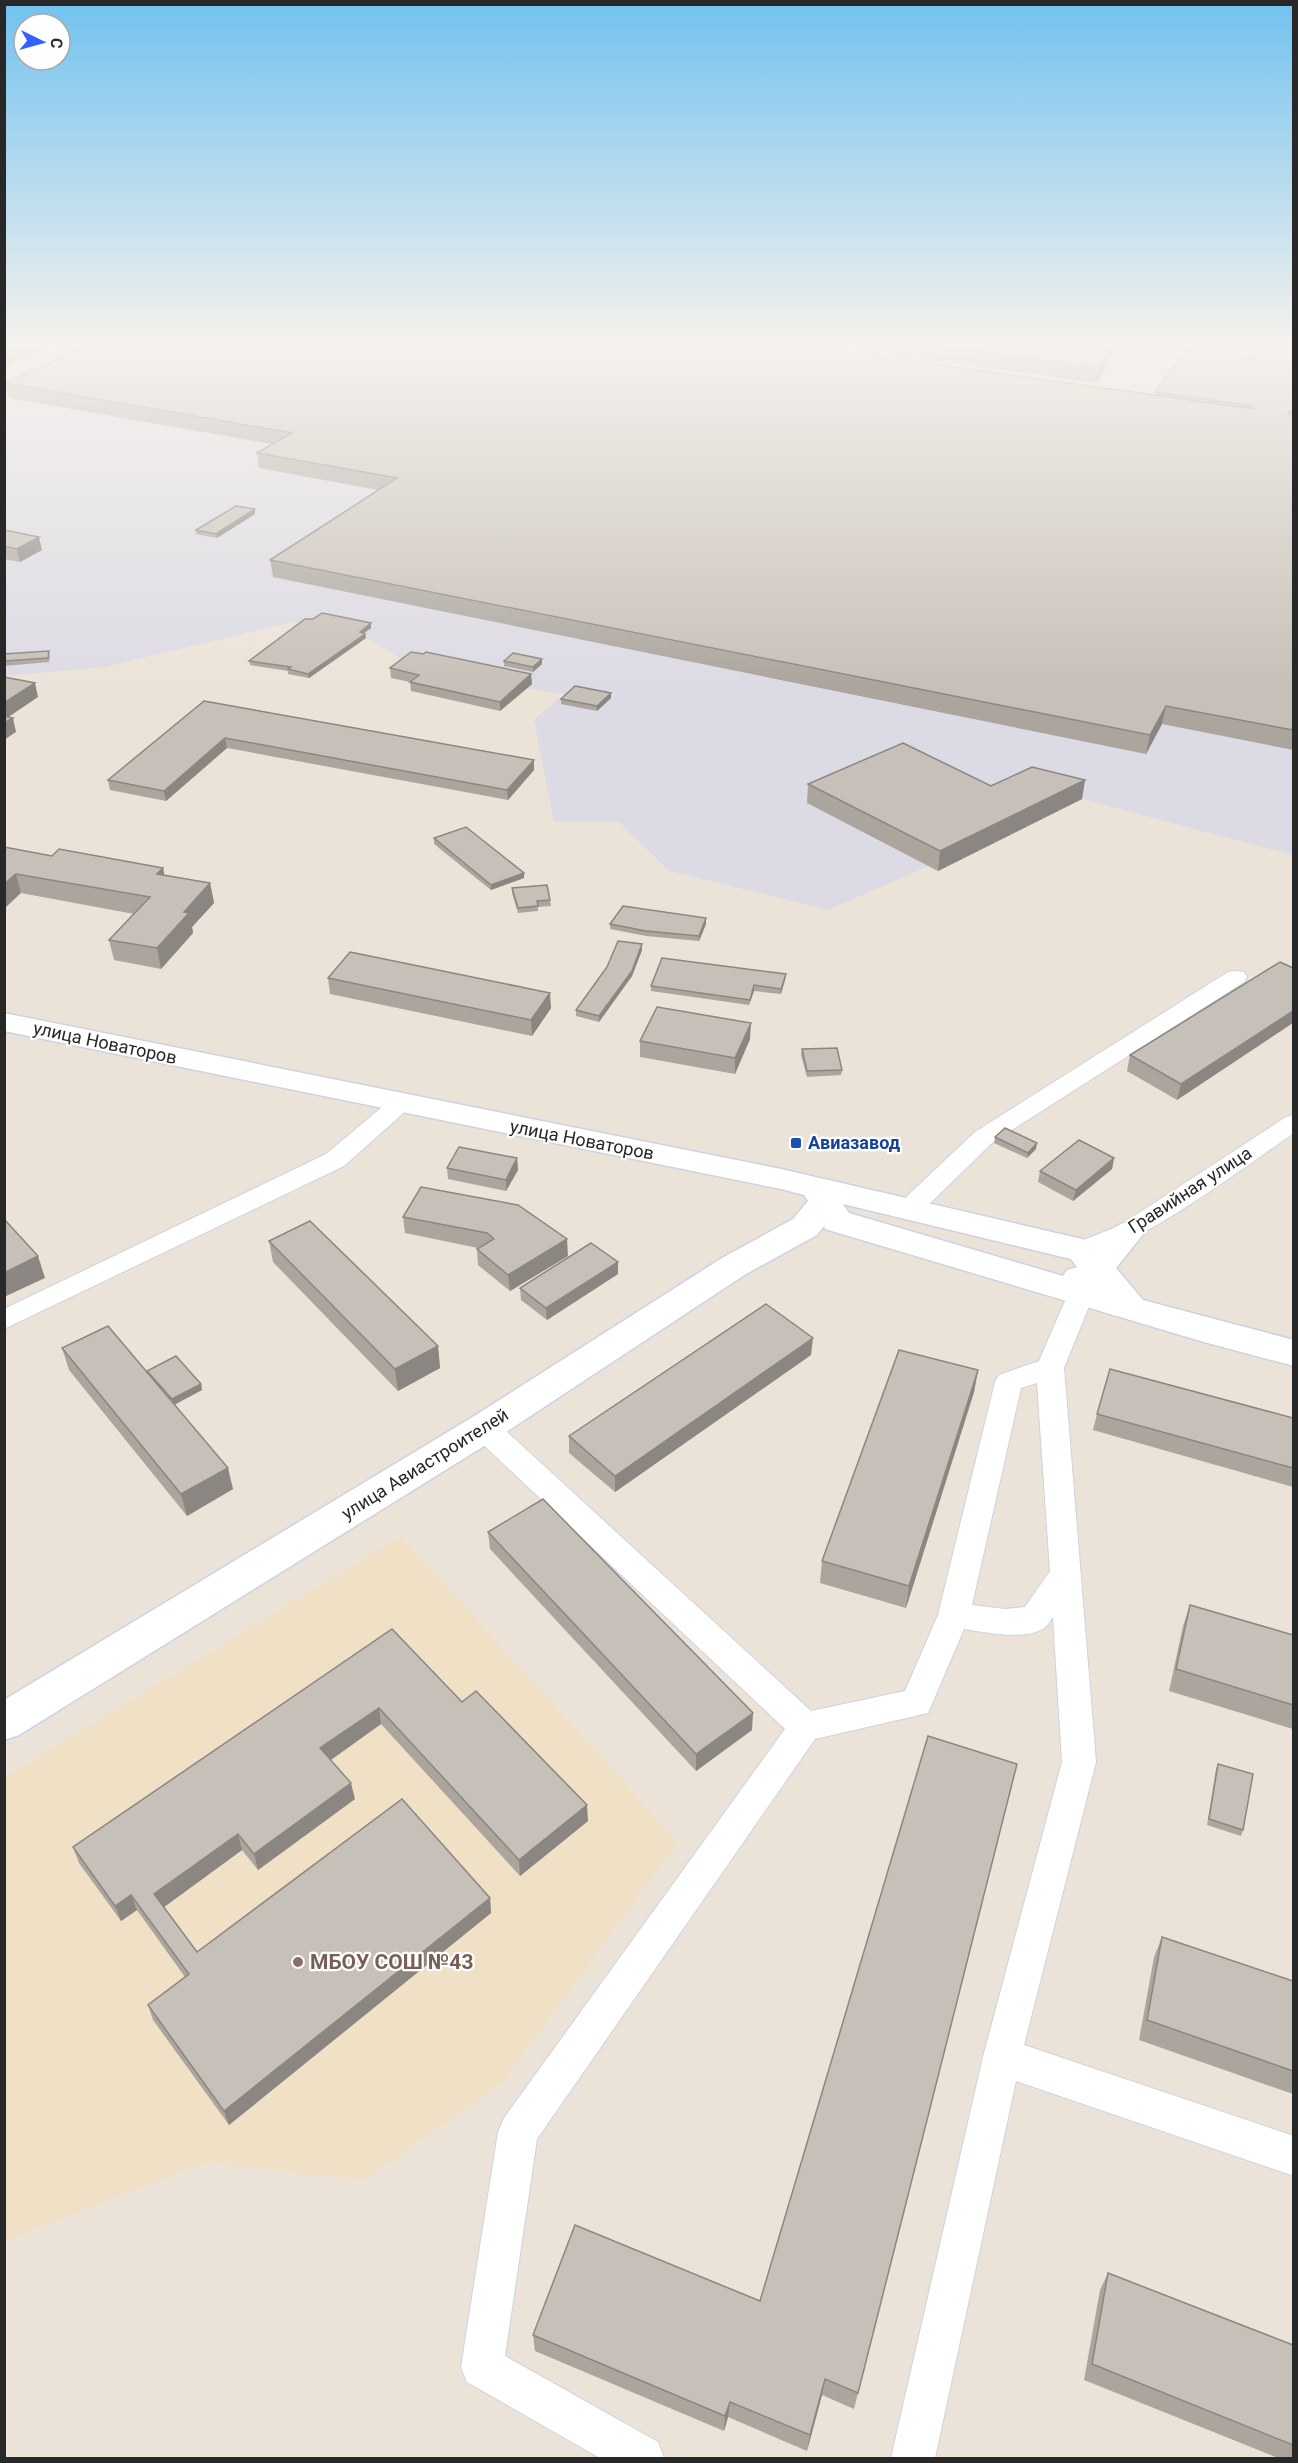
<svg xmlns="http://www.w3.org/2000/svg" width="1298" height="2463" viewBox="0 0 1298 2463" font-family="Roboto,sans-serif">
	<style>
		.industrial { fill: #dcdae4 }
		.education { fill: #f0e0c5 }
		.airport { fill: #d4d7e5 }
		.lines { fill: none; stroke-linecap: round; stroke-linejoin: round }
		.street-casing { stroke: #cdd2e3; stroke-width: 2 }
		.secondary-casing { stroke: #cdd2e3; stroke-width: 3 }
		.street { fill: #fff; fill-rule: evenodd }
		.secondary { fill: #fff; fill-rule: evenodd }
		.wall { fill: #aba59e }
		.shaded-wall { fill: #8b8681 }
		.building { fill: #c7c0b8; stroke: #8b8681; stroke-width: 1.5 }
		.transit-dot { fill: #1a4fb4; stroke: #fff; stroke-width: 2 }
		.education-dot { fill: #8d6e63; stroke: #fff; stroke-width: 2 }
		.labels { text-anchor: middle; stroke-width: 4.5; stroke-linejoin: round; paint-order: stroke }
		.street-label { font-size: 18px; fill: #282828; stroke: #fff }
		.transit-label { font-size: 18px; font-weight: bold; fill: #164399; stroke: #fff; text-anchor: start }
		.near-education-label { font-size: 21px; font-weight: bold; fill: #785e54; stroke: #fff; text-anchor: start }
	</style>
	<rect width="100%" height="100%" fill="#ece3d8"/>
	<path class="industrial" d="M5 342H1293V855L1082 799 828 910 669 871 619 822H554L534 720 564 694 424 673 369 639 293 622 104 667 5 676Z"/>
	<path class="education" d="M401 1536 678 1842 503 2082 363 2181 207 2162 5 2241V1777Z"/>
	<path class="airport" d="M1231 342H1293V369L1271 368Z"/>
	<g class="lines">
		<defs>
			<g id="street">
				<path d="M1236 971 1244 972 1247 977 1244 982 993 1142 919 1214 910 1216 901 1214 897 1208 901 1202 975 1132 1228 972Z"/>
				<path d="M401 1096 409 1098 413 1103 409 1108 344 1166 4 1329V1309L326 1154 393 1098Z"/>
				<path d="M1294 1115V1133C1255 1159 1113 1267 1073 1256L1069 1250 1073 1244 1119 1226 1286 1117Z"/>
				<path d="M1081 1285 1090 1288 1094 1294 1064 1368 1096 1762 1024 2045 1294 2136V2176L1016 2081 935 2458H891L983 2057 1062 1762 1053 1617C1050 1620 1048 1626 1044 1628 1026 1641 984 1632 964 1629L928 1713 815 1739 537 2139 505 2356 658 2442 664 2458H600L467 2382 461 2367 498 2132 504 2118 785 1729 474 1436 470 1428 474 1420 484 1417 494 1420 811 1711 905 1691 938 1615 995 1382 999 1375 1039 1361 1068 1294 1072 1288ZM1037 1383 1050 1571 1025 1607 1005 1609 972 1605 1021 1388Z"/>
			</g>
			<path id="secondary" d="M4 1013 781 1169 1082 1239 1097 1246C1111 1231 1118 1218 1140 1224L1145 1232 1116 1268 1143 1300 1294 1340V1366L1204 1342 825 1229 824 1226 817 1235 746 1274 497 1438 19 1735 4 1740V1700L471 1418 722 1258 793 1219 808 1201 804 1195 781 1189 4 1031ZM843 1204 1071 1259 1077 1267 1067 1270 1063 1276 849 1213Z"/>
		</defs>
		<use href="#street" class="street-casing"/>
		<use href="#secondary" class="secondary-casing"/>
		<use href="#street" class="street"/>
		<use href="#secondary" class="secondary"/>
	</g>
	<g class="wall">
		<path d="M800 342H1119L1097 383Z"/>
		<path d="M1293 364V750L1162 724 1146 754 273 577 270 560 378 490 259 468 257 453 271 444 9 398 5 383 1155 395V392Z"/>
		<path d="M255 514 217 538 196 534V530Z"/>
		<path d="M4 530 42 550 20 562 4 559Z"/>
		<path d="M313 619 371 623V628L364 633 366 638 309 678 288 674V671L250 665 249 661Z"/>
		<path d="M4 654 50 655 49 662 4 666Z"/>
		<path d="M504 661 542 664 533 672 504 666Z"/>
		<path d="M390 668 531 674 532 684 500 711 411 691 410 682 391 678Z"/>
		<path d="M611 698 597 711 561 704V699Z"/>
		<path d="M204 701 534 760V770L508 800 227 748 166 801 110 790 108 780Z"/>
		<path d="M1085 780 1082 799 938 871 807 803 808 784 991 786Z"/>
		<path d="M434 838 524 873V878L491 890 434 844Z"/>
		<path d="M4 847 52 856 163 868 164 875 210 883 214 903 192 927 193 933 161 969 114 960 109 940 134 914 21 893Z"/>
		<path d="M512 888 550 900 551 906 538 907V911L518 913 512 893Z"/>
		<path d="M610 924H706L699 941 646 936 610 929Z"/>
		<path d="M642 944V950L632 976 599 1022 576 1016V1010Z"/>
		<path d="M1280 962 1177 1100 1127 1071 1130 1055Z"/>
		<path d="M786 974 785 980 781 994 754 991 749 1005 651 991V986Z"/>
		<path d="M328 978 551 1008 532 1036 330 994Z"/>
		<path d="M750 1039 735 1074 640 1057V1041Z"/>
		<path d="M802 1049 842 1070 841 1075 807 1077 801 1055Z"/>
		<path d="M995 1137 1036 1149 1027 1158 994 1143Z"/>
		<path d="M517 1158 518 1170 506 1191 448 1179 447 1168Z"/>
		<path d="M1114 1158 1112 1169 1073 1201 1038 1182 1040 1171Z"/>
		<path d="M421 1187 568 1256 510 1291 478 1265 477 1249 478 1248 405 1233 403 1217Z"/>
		<path d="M269 1241 438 1346 440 1368 398 1391 273 1262Z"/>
		<path d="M618 1274 547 1320 521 1300 520 1288Z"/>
		<path d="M62 1348 147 1372 201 1384 202 1390 175 1404 233 1489 187 1516 69 1370Z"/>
		<path d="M811 1355 615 1492 569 1453V1436Z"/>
		<path d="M978 1370 974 1392 906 1608 820 1583 822 1561Z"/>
		<path d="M1097 1414 1293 1418V1487L1093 1430Z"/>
		<path d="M488 1532 752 1730 696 1771 490 1549Z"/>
		<path d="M1190 1605 1293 1635V1729L1169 1691 1183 1626Z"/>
		<path d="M392 1629 462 1702 588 1821 520 1876 381 1724 330 1760 355 1799 258 1870 242 1850 164 1907 197 1952 490 1898 491 1913 229 2125 153 2020 148 2005 185 1977 137 1910 121 1921 79 1863 73 1847Z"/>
		<path d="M1017 1764 854 2409 822 2395 807 2451 728 2417 724 2431 535 2351 533 2335 760 2301Z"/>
		<path d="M1218 1764 1243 1830 1241 1836 1207 1825 1216 1769Z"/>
		<path d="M1162 1937 1293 1981V2094L1139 2040 1154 1957Z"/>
		<path d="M1108 2273 1293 2345V2458H1278L1084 2380 1100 2290Z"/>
	</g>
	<g class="shaded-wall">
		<path d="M24 342H59L4 367V351Z"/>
		<path d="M1114 342H1119L1097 383 1099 368Z"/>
		<path d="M255 509V514L217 538 216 534Z"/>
		<path d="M39 537 42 550 20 562 17 549Z"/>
		<path d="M371 623V628L360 636V632Z"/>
		<path d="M365 634 366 638 309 678 308 674Z"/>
		<path d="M542 659V664L533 672V667Z"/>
		<path d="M531 674 532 684 500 711V702Z"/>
		<path d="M35 683 38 697 4 720V703Z"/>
		<path d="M611 693V698L597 711V706Z"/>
		<path d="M1166 706 1162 724 1146 754 1150 735Z"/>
		<path d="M13 718 16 732 4 740V723Z"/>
		<path d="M225 738 227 748 166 801 164 791Z"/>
		<path d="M534 760V770L508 800 507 790Z"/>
		<path d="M1085 780 1082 799 938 871 940 851Z"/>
		<path d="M163 868 167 887 157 874Z"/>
		<path d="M524 873V878L491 890V885Z"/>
		<path d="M16 874 21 893 4 909V884Z"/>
		<path d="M210 883 214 903 192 927 193 933 161 969 157 948 184 912Z"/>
		<path d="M706 918V924L699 941V936Z"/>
		<path d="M642 944V950L632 976 599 1022V1016Z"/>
		<path d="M786 974 785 980 781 994V989Z"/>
		<path d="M754 985V991L749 1005 750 1000Z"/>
		<path d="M550 993 551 1008 532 1036 531 1020Z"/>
		<path d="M1293 1011V1023L1177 1100 1181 1084Z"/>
		<path d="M751 1023 750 1039 735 1074V1058Z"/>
		<path d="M1037 1143 1036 1149 1027 1158 1028 1153Z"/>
		<path d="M517 1158 518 1170 506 1191V1180Z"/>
		<path d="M1114 1158 1112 1169 1073 1201 1076 1190Z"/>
		<path d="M567 1239 568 1256 510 1291 508 1275Z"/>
		<path d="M38 1256 45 1278 4 1297V1273Z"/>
		<path d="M618 1262V1274L547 1320 546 1308Z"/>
		<path d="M813 1338 811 1355 615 1492V1476Z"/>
		<path d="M438 1346 440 1368 398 1391 395 1369Z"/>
		<path d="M978 1370 974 1392 906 1608 909 1586Z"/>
		<path d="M201 1384 202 1390 174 1405 172 1399Z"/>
		<path d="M228 1468 233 1489 187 1516 181 1494Z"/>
		<path d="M379 1708 381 1724 324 1765 320 1748Z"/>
		<path d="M753 1713 752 1730 696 1771V1754Z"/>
		<path d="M351 1783 355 1799 258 1870 254 1854Z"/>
		<path d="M587 1805 588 1821 520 1876 519 1860Z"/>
		<path d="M238 1834 242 1850 160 1910 154 1894Z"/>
		<path d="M131 1895 137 1910 121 1921 115 1906Z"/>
		<path d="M490 1898 491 1913 229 2125 224 2111Z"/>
		<path d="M825 2379 822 2395 807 2451 810 2435Z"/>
		<path d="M730 2402 728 2417 724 2431 725 2416Z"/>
	</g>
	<g class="building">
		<path d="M4 342H24L4 351Z"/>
		<path d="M95 342H776L1253 409 1254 406 1155 392 1187 350 1293 364V411H1290L1288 414 1293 415V504L1292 507H1293V730L1166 706 1150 735 270 560 397 478 257 453 292 433 5 383Z"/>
		<path d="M906 342H1114L1099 368Z"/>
		<path d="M236 506 255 509 216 534 196 530Z"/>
		<path d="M4 530 39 537 17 549 4 546Z"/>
		<path d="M322 613 371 623 360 632 365 634 308 674 288 669 291 667 249 661 305 619H313Z"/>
		<path d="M49 651 48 658 4 661V654Z"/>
		<path d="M411 652 423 654 426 652 531 674 500 702 410 682 419 675 390 668Z"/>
		<path d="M513 653 542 659 533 667 504 661Z"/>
		<path d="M4 677 35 683 4 703Z"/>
		<path d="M575 686 611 693 597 706 561 699Z"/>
		<path d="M204 701 534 760 507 790 225 738 164 791 108 780Z"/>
		<path d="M4 716 13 718 4 723Z"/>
		<path d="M903 743 991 786 1032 767 1085 780 940 851 808 784Z"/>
		<path d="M466 827 524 873 491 885 434 838Z"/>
		<path d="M4 847 52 856 59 849 163 868 157 874 210 883 184 912 189 913 157 948 109 940 150 897 16 874 4 884Z"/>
		<path d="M547 885 550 900 537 901 538 906 518 908 512 888Z"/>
		<path d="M623 906 706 918 699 936 646 931 610 924Z"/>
		<path d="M618 941 642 944 632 971 599 1016 576 1010 607 967Z"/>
		<path d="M350 952 550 993 531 1020 328 978Z"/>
		<path d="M662 958 786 974 781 989 754 985 750 1000 651 986Z"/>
		<path d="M1280 962 1293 968V1011L1181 1084 1130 1055Z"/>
		<path d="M657 1007 751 1023 735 1058 640 1041Z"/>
		<path d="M837 1048 842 1070 807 1071 802 1049Z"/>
		<path d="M1005 1128 1037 1143 1028 1153 995 1137Z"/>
		<path d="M1079 1140 1114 1158 1076 1190 1040 1171Z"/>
		<path d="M459 1147 517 1158 506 1180 447 1168Z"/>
		<path d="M421 1187 518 1205 567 1239 508 1275 477 1249 494 1239 487 1233 403 1217Z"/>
		<path d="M4 1219 38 1256 4 1273Z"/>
		<path d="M310 1221 438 1346 395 1369 269 1241Z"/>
		<path d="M591 1243 618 1262 546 1308 520 1288Z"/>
		<path d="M766 1304 813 1338 615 1476 569 1436Z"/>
		<path d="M108 1326 228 1468 181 1494 62 1348Z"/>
		<path d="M899 1350 978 1370 909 1586 822 1561Z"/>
		<path d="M176 1356 201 1384 172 1399 147 1371Z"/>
		<path d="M1110 1369 1293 1418V1468L1097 1414Z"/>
		<path d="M543 1499 753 1713 696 1754 488 1532Z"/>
		<path d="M1190 1605 1293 1635V1705L1176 1669Z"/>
		<path d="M392 1629 462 1702 476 1691 587 1805 519 1860 379 1708 320 1748 351 1783 254 1854 238 1834 154 1894 197 1952 402 1799 490 1898 224 2111 148 2005 189 1974 131 1895 115 1906 73 1847Z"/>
		<path d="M928 1736 1017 1764 858 2393 825 2379 810 2435 730 2402 725 2416 533 2335 575 2225 760 2301Z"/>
		<path d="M1218 1764 1253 1774 1243 1830 1209 1819Z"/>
		<path d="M1162 1937 1293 1981V2071L1147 2020Z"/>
		<path d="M1108 2273 1293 2345V2445L1092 2364Z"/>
	</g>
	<linearGradient id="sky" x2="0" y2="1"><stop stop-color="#71c2f0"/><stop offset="0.5" stop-color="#f6f2ed"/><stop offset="1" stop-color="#f6f2ed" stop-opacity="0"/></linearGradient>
	<rect width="1298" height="687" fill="url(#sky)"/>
	<rect class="transit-dot" x="790" y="1137" width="12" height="12" rx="3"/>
	<circle class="education-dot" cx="298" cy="1962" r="6"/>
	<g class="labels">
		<g class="street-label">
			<text transform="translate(105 1043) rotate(12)" y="6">улица Новаторов</text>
			<text transform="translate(582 1140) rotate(11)" y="6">улица Новаторов</text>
			<text transform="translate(1190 1190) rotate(-33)" y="6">Гравийная улица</text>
			<text transform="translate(425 1464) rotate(-32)" y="6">улица Авиастроителей</text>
		</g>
		<g class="transit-label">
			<text x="808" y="1149">Авиазавод</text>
		</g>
		<g class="near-education-label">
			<text x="310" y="1969">МБОУ СОШ №43</text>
		</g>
	</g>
	<rect width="1298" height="2463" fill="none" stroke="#282828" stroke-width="12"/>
	<g transform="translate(42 42) rotate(95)"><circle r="28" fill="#ffffff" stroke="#a9a9a9" stroke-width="1.5"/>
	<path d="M0-4.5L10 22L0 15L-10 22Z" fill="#3262ff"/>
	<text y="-9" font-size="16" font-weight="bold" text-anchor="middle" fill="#282828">С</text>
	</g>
</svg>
